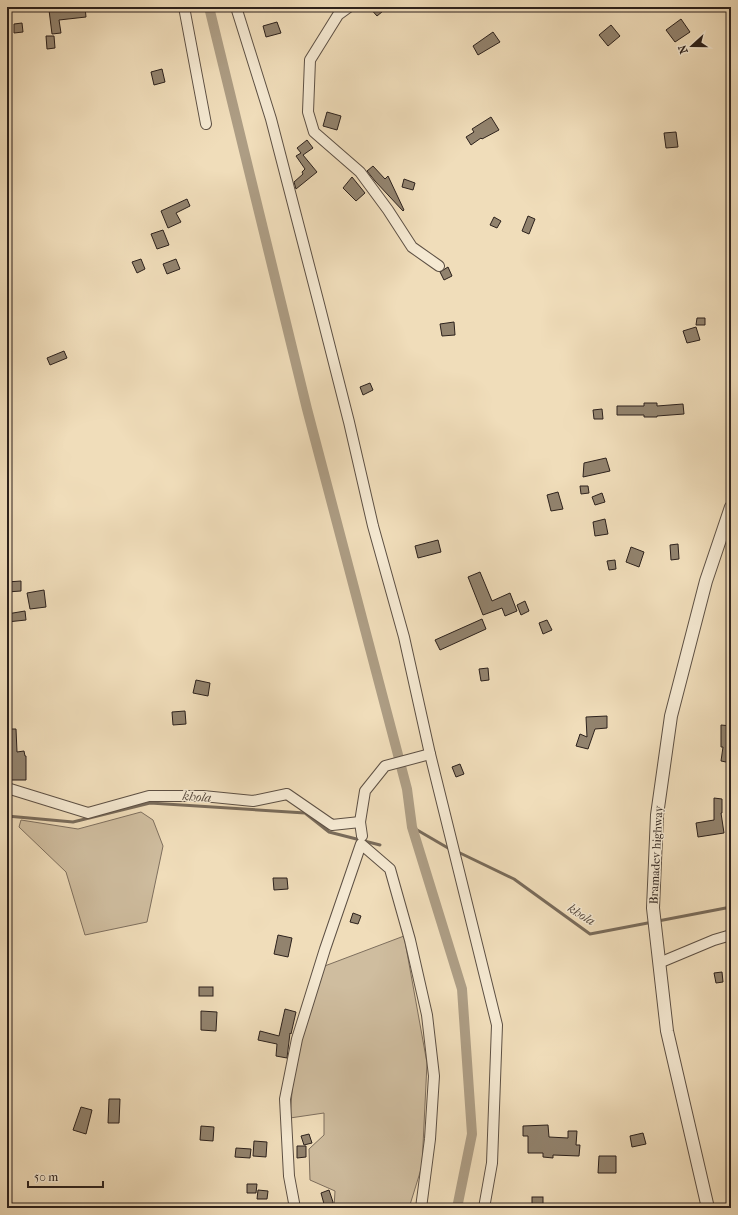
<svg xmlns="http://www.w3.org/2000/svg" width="738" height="1215" viewBox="0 0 738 1215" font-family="'IM FELL French Canon',serif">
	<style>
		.green { fill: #cfbd9f; stroke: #7e6f5e }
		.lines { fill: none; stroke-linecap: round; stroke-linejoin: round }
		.stream { stroke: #796b5a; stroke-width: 3 }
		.canal { stroke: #ad9d84; stroke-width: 10 }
		.building { fill: #92836e; stroke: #2c211c }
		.minor-casing { stroke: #5d5044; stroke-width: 12 }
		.tertiary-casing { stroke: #5d5044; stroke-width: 14 }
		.minor { stroke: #f5e9d2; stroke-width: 10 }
		.tertiary { stroke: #f5e9d2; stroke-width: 12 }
		.labels { text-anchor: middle; stroke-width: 3; stroke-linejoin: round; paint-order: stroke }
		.street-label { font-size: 12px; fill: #2c211c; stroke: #f5e9d2 }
		.water-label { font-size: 13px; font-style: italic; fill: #594c40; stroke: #f5e9d2 }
	</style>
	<rect width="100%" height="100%" fill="#f0ddba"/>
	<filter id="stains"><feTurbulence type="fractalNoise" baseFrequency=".005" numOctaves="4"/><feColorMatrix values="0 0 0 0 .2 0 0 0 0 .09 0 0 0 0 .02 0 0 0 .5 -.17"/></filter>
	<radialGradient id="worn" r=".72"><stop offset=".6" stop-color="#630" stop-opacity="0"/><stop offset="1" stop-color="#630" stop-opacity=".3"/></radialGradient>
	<g class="green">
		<path d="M141 812 153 820 163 846 147 922 85 935 66 872 19 827 21 820 78 829Z"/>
		<path d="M404 936 427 1063 422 1166 409 1208H334L335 1191 310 1180 309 1149 324 1135V1113L290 1118 294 1066 322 967Z"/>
	</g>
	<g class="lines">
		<g class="stream">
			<path d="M7 816 73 822 150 803 305 813 329 832 380 845"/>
			<path d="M412 827 448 848"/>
			<path d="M460 853 514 879 590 934 653 922"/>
			<path d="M658 921 731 907"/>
		</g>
		<path class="canal" d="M209 7 307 409 407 789 412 827 462 989 472 1134 457 1208"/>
	</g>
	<g class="building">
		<path d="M66 7H85L86 17 59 20 61 33 52 34 49 10Z"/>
		<path d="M369 7H388L377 16Z"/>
		<path d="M681 19 690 32 675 42 666 30Z"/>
		<path d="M277 22 281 33 266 37 263 26Z"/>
		<path d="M22 23 23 32 14 33V24Z"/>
		<path d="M611 25 620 36 608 46 599 35Z"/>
		<path d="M493 32 500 42 478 55 473 46Z"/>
		<path d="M46 36H54L55 48 47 49Z"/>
		<path d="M162 69 165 82 154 85 151 72Z"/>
		<path d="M327 112 341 116 337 130 323 126Z"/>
		<path d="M491 117 499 130 482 139 481 138 471 145 466 137 474 132 472 129Z"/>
		<path d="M676 132 678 147 666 148 664 133Z"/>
		<path d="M307 140 313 148 303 155 317 172 296 189 294 182 303 174 302 172 305 169 296 156 301 153 297 148Z"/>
		<path d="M373 166 385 179 388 176 404 210 403 211 375 181 367 171Z"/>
		<path d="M352 177 365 193 356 201 343 188Z"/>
		<path d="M404 179 415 183 413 190 402 187Z"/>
		<path d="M187 199 190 206 176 213 181 222 168 228 161 211Z"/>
		<path d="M528 216 535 219 529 234 522 231Z"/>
		<path d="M494 217 501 221 497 228 490 225Z"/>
		<path d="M163 230 169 245 157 249 151 234Z"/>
		<path d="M141 259 145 269 137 273 132 262Z"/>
		<path d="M176 259 180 269 167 274 163 264Z"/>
		<path d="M448 267 452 276 444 280 440 272Z"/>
		<path d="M697 318H705V325H696Z"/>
		<path d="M454 322 455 335 442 336 440 324Z"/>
		<path d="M696 327 700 340 687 343 683 331Z"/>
		<path d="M64 351 67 358 50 365 47 358Z"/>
		<path d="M370 383 373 390 363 395 360 387Z"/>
		<path d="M644 403H657V406L683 404 684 414 657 416V417H644V415H617V406H644Z"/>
		<path d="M602 409 603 419H594L593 410Z"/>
		<path d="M606 458 610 471 583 477 584 463Z"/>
		<path d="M580 486H588L589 493 581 494Z"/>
		<path d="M558 492 563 509 551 511 547 495Z"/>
		<path d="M602 493 605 502 595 505 592 497Z"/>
		<path d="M605 519 608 534 595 536 593 522Z"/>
		<path d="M438 540 441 552 418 558 415 546Z"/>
		<path d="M678 544 679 559 671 560 670 545Z"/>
		<path d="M631 547 644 552 639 567 626 562Z"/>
		<path d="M615 560 616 569 609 570 607 561Z"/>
		<path d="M480 572 492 601 510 593 517 611 505 616 502 608 483 615 468 577Z"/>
		<path d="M21 581V591L7 592V582Z"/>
		<path d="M44 590 46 607 30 609 27 593Z"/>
		<path d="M525 601 529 611 521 615 517 605Z"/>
		<path d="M25 611 26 620 7 622V614Z"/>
		<path d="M482 619 486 629 440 650 435 640Z"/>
		<path d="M547 620 552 630 543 634 539 623Z"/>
		<path d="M488 668 489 680 481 681 479 669Z"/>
		<path d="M196 680 210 683 208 696 193 693Z"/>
		<path d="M185 711 186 724 173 725 172 712Z"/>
		<path d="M607 716V728L595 729 588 749 576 746 580 734 587 737 586 717Z"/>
		<path d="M721 725 731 726V763L721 761 723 747H721Z"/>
		<path d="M7 729H16L17 752 24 751 25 756H26V780H11V761H9L8 753Z"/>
		<path d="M460 764 464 774 456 777 452 767Z"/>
		<path d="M714 798 722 799V813H721L724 833 698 837 696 823 714 820Z"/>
		<path d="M273 878H287L288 889 274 890Z"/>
		<path d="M353 913 361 916 358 924 350 922Z"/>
		<path d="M278 935 292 938 288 957 274 954Z"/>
		<path d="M722 972 723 982 716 983 714 973Z"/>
		<rect x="199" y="987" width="14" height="9"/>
		<path d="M285 1009 296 1012 291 1034 290 1033 287 1058 276 1056 277 1044 258 1040 260 1031 279 1036Z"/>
		<path d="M201 1011 217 1012 216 1031 201 1030Z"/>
		<path d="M109 1099H120L119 1123H108Z"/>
		<path d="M81 1107 92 1110 86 1134 73 1130Z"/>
		<path d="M548 1125 549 1137 568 1138V1131H577L576 1145H580L579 1156 553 1155V1158L543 1157V1153H528V1136H523V1126Z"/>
		<path d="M201 1126 214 1127 213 1141 200 1140Z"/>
		<path d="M643 1133 646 1144 632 1147 630 1136Z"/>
		<path d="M309 1134 312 1143 304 1145 301 1136Z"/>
		<path d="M254 1141 267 1142 266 1157 253 1156Z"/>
		<path d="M297 1146H306V1157L297 1158Z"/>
		<path d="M236 1148 251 1149 250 1158 235 1157Z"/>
		<path d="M599 1156H616V1173H598Z"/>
		<path d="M247 1184H257L256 1193H247Z"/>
		<path d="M258 1190 268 1191 267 1199H257Z"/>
		<path d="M329 1190 333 1202V1208H324V1204L321 1193Z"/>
		<rect x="532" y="1197" width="11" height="11"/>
	</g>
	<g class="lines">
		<defs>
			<g id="minor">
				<path d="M184 7 206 124"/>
				<path d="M236 7 271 119 319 304 349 422 373 526 404 637 430 754 497 1025 492 1163 484 1208"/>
				<path d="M349 7 338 15 310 60 308 112 314 132 360 172 388 210 412 247 439 266"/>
				<path d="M7 788 88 813 149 796H203L253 801 287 794 332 825 360 822"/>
				<path d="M362 836 360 822 365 791 385 766 430 754"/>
				<path d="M659 963 714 940 731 935"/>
				<path d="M295 1208 289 1176 285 1099 297 1039 325 949 361 844 390 869 410 940 427 1015 434 1076 430 1139 421 1208"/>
			</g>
			<path id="tertiary" d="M708 1208 667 1031 653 908 657 815 671 716 706 581 731 507"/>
		</defs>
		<use href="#minor" class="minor-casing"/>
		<use href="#tertiary" class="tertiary-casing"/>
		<use href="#minor" class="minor"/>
		<use href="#tertiary" class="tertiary"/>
	</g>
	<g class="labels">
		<g class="street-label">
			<text transform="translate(656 855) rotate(-87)" y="4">Bramadev highway</text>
		</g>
		<g class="water-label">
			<text transform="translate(197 796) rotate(4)" y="5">khola</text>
			<text transform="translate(582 914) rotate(32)" y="5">khola</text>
		</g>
	</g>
	<rect width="738" height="1215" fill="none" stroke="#f0ddba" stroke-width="24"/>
	<rect x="8" y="8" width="722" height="1199" fill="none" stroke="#2c211c" stroke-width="2"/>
	<rect x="12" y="12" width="714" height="1191" fill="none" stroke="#2c211c"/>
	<g transform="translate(692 46) rotate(249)" stroke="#f5e9d2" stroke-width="3" paint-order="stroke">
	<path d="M0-3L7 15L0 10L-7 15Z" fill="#2c211c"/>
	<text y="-6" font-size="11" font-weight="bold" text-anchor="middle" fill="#2c211c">N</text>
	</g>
	<path d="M28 1181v6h75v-6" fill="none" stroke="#2c211c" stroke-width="2"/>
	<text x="34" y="1181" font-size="12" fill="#2c211c" stroke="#f5e9d2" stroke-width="3" paint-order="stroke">50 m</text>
	<rect width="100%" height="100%" filter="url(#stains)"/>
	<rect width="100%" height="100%" fill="url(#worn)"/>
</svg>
